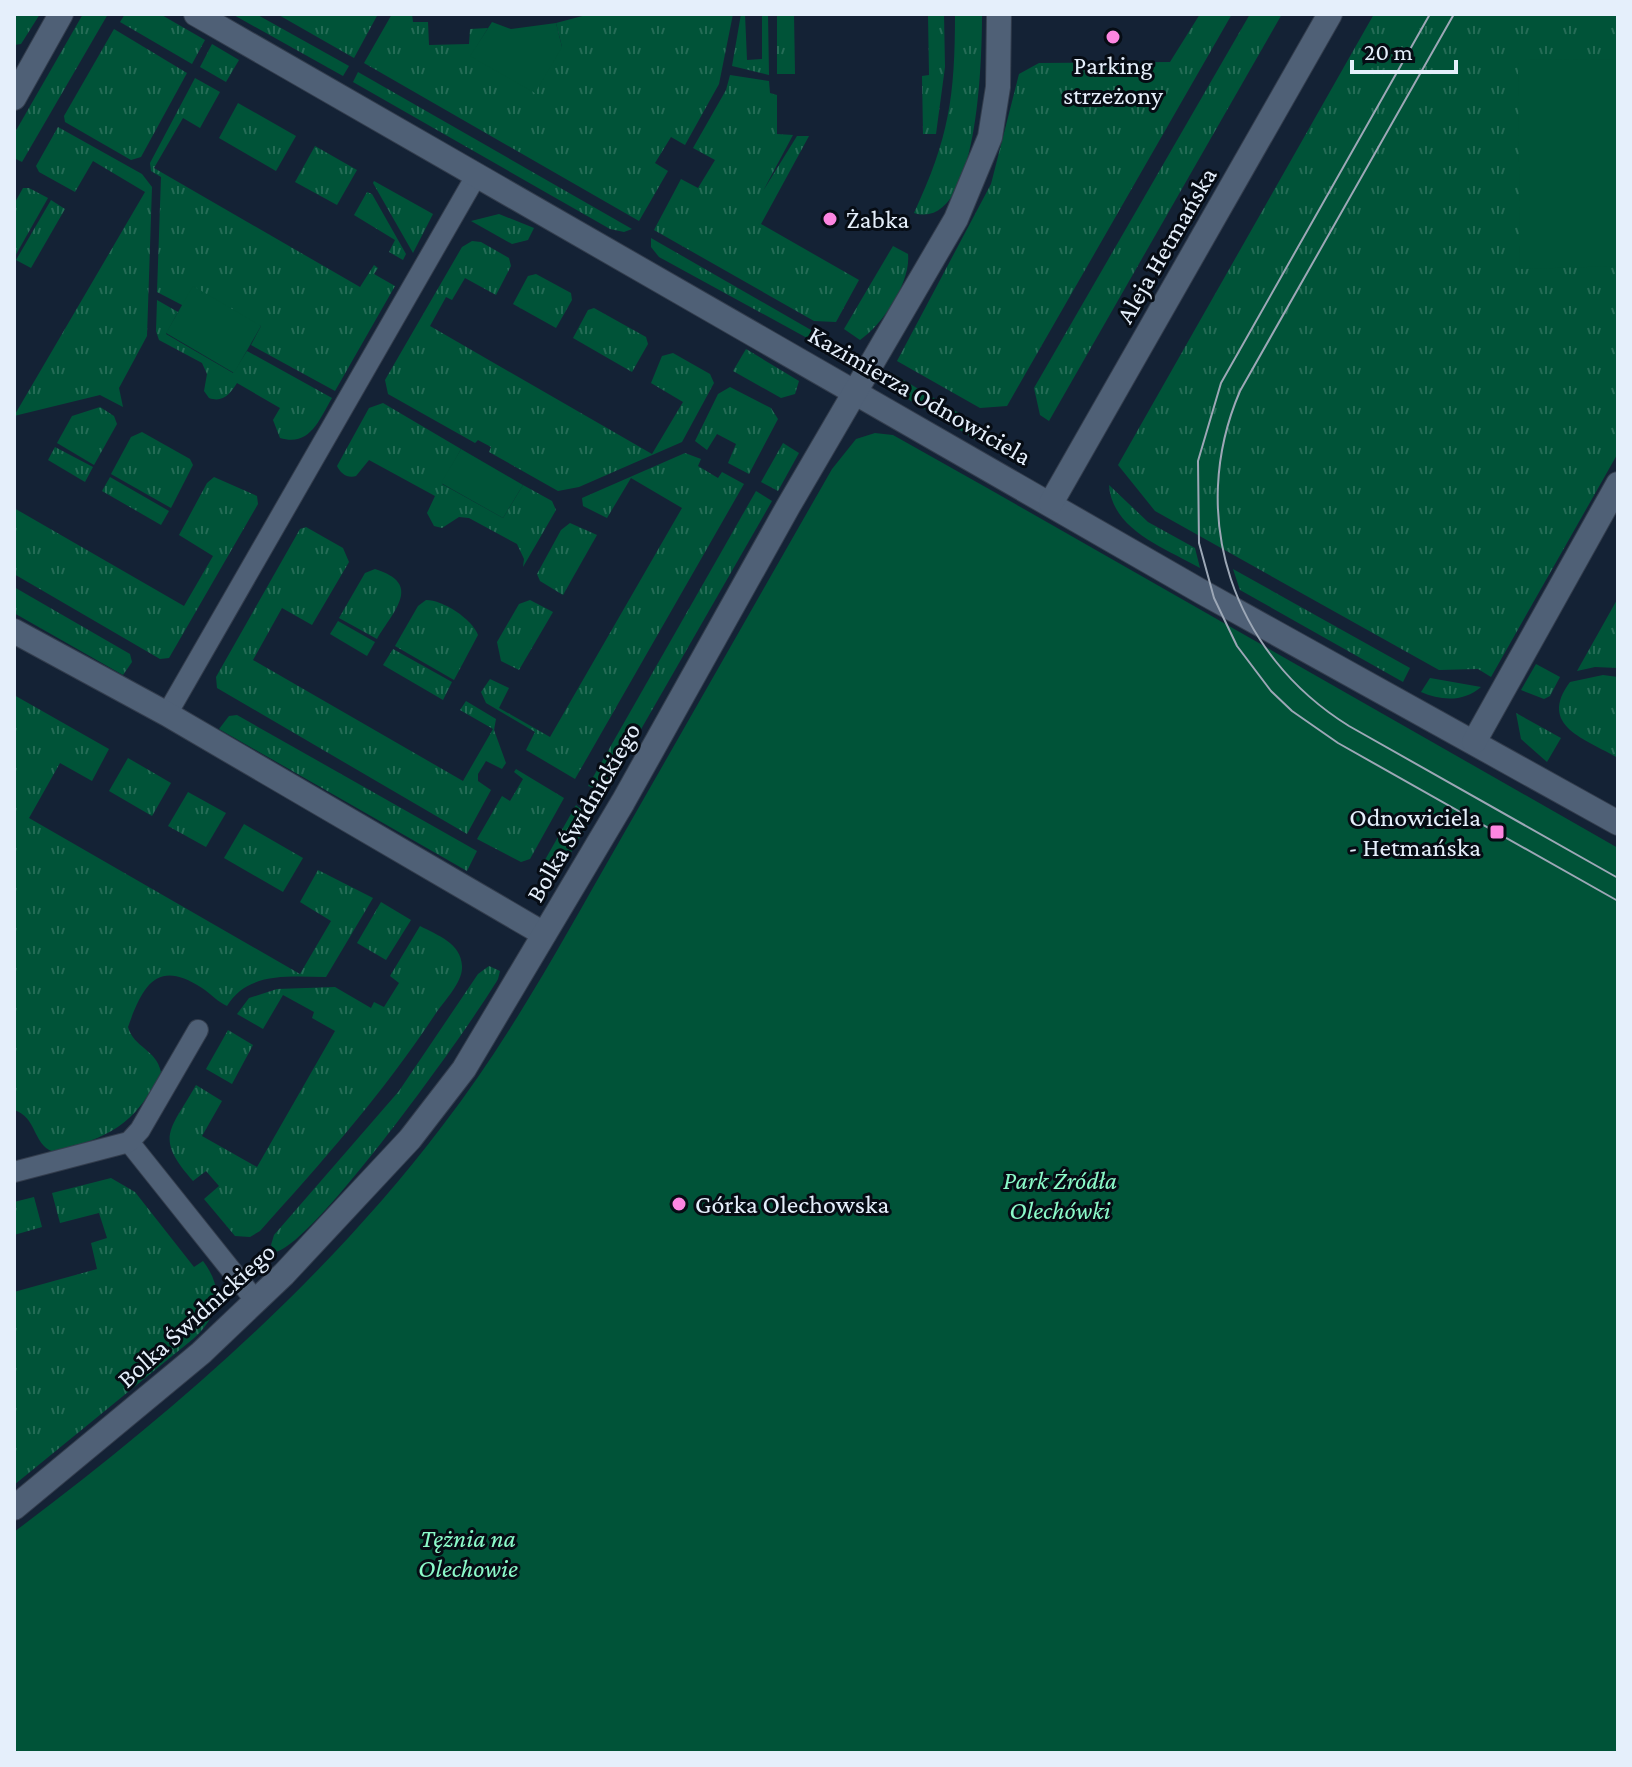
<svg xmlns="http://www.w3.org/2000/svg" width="1632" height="1767" viewBox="0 0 1632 1767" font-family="'Crimson Pro',serif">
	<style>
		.grass { fill: url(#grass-tufts) }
		.park { fill: #005338 }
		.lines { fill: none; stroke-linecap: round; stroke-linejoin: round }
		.lane-casing { stroke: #333d4d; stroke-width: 22 }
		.street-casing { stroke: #333d4d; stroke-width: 26 }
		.lane { stroke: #4f6076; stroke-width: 20 }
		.street { stroke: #4f6076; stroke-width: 24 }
		.tram { stroke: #9ca7b6; stroke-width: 2 }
		.poi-dot { fill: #fd86e1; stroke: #060c14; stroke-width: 3 }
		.labels { text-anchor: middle; stroke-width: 6; stroke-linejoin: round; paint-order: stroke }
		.poi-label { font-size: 26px; fill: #e5effb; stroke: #060c14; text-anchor: start }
		.street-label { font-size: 26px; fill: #e5effb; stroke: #060c14 }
		.park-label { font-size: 26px; font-style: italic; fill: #8bfac9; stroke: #060c14 }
	</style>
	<defs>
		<pattern id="grass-tufts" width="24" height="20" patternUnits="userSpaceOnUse" patternTransform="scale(2)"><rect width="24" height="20" fill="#005338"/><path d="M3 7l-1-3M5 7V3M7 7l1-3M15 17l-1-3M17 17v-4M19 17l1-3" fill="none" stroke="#256c56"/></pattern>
	</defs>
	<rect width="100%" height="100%" fill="#142235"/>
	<g class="grass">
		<path d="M14 14H40L21 44 14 45Z"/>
		<path d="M83 14H108L22 162 14 158V134Z"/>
		<path d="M125 14H160L205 40 192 64 120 22Z"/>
		<path d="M232 14H256L349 66 343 76Z"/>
		<path d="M277 14H378L354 58Z"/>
		<path d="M392 14H412L413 22H428L429 45 469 44 470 29 488 28 471 56 562 47 556 23 590 14H733L719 84 685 145 671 137 655 163 668 171 639 221 364 63Z"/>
		<path d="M741 14H745L747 60 762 59V14H768L769 75 732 66Z"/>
		<path d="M777 14H794L795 74H777Z"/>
		<path d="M928 14H944L945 67 936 134H923L922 76 929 75Z"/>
		<path d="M955 14H982C982 51 980 233 914 213 949 138 955 97 955 14Z"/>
		<path d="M1200 14H1232L1007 406 980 408 897 361 991 184 1019 74 1039 63 1170 62Z"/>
		<path d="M1250 14H1282L1049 421 1040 415 1034 388Z"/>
		<path d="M1374 14H1618V453L1491 677 1478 669 1439 670 1155 511 1118 465Z"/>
		<path d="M114 29 187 73 141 157 131 160 65 122 64 116Z"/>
		<path d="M212 44 239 60 226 82 200 67Z"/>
		<path d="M358 72 632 229 624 232 610 229 353 82Z"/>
		<path d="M730 75 769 81 770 93 777 95V134L793 135 763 191 797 136H809L761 224 859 280 836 322 814 321 654 230 681 179 698 188 715 160 693 148 726 90Z"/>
		<path d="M195 78 220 92 200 128 183 118 154 168 360 287 374 265 378 268 374 274 395 286 335 391 251 345 261 326 182 305 157 292 161 177 151 171 150 163Z"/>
		<path d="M238 103 296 136 276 171 219 138Z"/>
		<path d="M58 127 142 174 152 187 147 336 119 388 123 407 100 395 14 416 145 192 93 161 75 192 39 172 36 166Z"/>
		<path d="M315 146 357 170 337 205 295 182Z"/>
		<path d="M374 181 433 214 413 253 373 183Z"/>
		<path d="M23 188H29L48 198 14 258V204Z"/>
		<path d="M367 192 372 194 406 254 403 260 389 252 395 240 354 215Z"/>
		<path d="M51 200 65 209 31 268 16 260Z"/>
		<path d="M499 214 534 228 528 240 512 244 471 221Z"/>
		<path d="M651 238 811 330 818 344 659 257 651 247Z"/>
		<path d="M472 241 481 242 509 258 511 266 496 295 465 278 452 300 446 297 430 326 652 454 683 402 651 383 662 356 673 353 710 374 714 383 682 442 579 487 558 491 489 452 491 447 478 440 475 443 388 394 385 380 462 247Z"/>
		<path d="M893 246 908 254C911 282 883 324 860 340L844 329Z"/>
		<path d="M536 274 571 293 572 300 556 328 513 304 528 276Z"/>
		<path d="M157 300 178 312 166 334 233 373 247 351 332 398C319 420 310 447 280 438L273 420 280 408 237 383C230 394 223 403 209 398L204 391 207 374 202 363 159 340 156 331Z"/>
		<path d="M594 308 646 337 648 344 632 372 573 338 588 310Z"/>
		<path d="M746 349 799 381 795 394 781 398 733 371Z"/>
		<path d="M895 375 984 428 988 440 985 445 906 398Z"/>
		<path d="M730 387 771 408 778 419 749 474 728 463 736 444 717 434 707 450 695 441 718 394Z"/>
		<path d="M383 403 461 449 442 484 503 518 523 485 552 501 556 510 523 567 524 559 517 544 469 518 459 517 442 528 434 526 427 513 435 496 369 460 356 476C348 479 340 473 337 466L369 408Z"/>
		<path d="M100 407 114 416 117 424 94 465 57 443 72 416Z"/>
		<path d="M142 432 190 459 193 465 171 508 111 474 131 437Z"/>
		<path d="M783 443 799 453 778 491 761 482Z"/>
		<path d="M55 447 93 467 85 482 48 460Z"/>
		<path d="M685 453 701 459 698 466 718 478 722 472 744 484 575 779 526 750 535 732 486 703 481 692 490 679 509 688 499 708 550 737 682 508 631 478 607 518 583 506 582 498Z"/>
		<path d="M110 477 169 511 161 525 102 491Z"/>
		<path d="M214 477 257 496 258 504 169 658 160 659 14 574V508L184 606 213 556 179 535 207 483Z"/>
		<path d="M1109 485 1148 522 1195 548 1200 568C1165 548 1112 530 1109 485Z"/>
		<path d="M756 491 772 501 605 792 588 786Z"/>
		<path d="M570 523 597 535 563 595 540 581 537 574 561 530Z"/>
		<path d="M306 527 343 548 349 562 312 625 282 608 253 660 463 781 493 729 460 710 466 701 496 719 494 730 506 763 502 769 486 761 478 774V781L491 790 467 834 217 688 216 677 300 529Z"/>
		<path d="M375 569C423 584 394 610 377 639L339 618 365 573Z"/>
		<path d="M1233 569 1410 668 1403 682 1240 590Z"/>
		<path d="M14 587 130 654 132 662 123 675 14 613Z"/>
		<path d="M1618 598V668L1595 667 1577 671Z"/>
		<path d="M426 600C443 600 472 619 478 635L454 680 395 646 418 606Z"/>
		<path d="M530 600 553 612 519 670 501 661 497 642 519 604Z"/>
		<path d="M338 621 375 642 367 656 330 634Z"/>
		<path d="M393 649 452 682 443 700 383 665Z"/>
		<path d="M1536 664 1560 677 1550 696 1544 699 1521 690Z"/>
		<path d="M1603 675 1618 677V758C1586 739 1537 726 1570 682Z"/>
		<path d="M1430 678 1481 687C1464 702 1441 701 1421 692Z"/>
		<path d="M14 695 109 749 92 781 60 763 29 818 300 974 331 921 300 902 318 870 373 898 326 977C290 977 248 971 227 1006 218 1002 211 994 202 988 158 959 143 984 128 1027 134 1048 156 1049 161 1072 134 1127 109 1137 53 1152 32 1143 37 1117 14 1110Z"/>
		<path d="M1516 713 1561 738 1547 762 1521 739Z"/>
		<path d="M237 715 477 851 467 871 219 729 229 716Z"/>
		<path d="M128 758 171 783 152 816 109 791Z"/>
		<path d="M516 769 564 798 530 859 521 862 477 839 502 796 510 801 523 779 514 772Z"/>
		<path d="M188 792 226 813 206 847 168 826Z"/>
		<path d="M576 805 591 818 564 865 550 880 542 876 541 867Z"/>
		<path d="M244 824 303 858 283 892 224 858Z"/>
		<path d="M381 902 411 920 386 960 357 943Z"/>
		<path d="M420 926C437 935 461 943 462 966 463 982 445 1000 436 1013 384 1092 323 1161 260 1231L250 1237 235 1236 204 1199 219 1186 206 1171 193 1181C154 1137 170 1131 196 1085L222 1101 202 1136 257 1167 335 1031 312 1018 314 1012 283 995 263 1029 237 1014 249 998 277 989 335 987 371 1008 374 1002 384 1007 399 983 390 976Z"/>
		<path d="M489 966 500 971 498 979C474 1021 313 1247 275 1252L271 1245 274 1235 399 1091 478 974Z"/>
		<path d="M228 1030 253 1045 232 1084 206 1069Z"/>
		<path d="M111 1178 135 1192 194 1267 203 1261C225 1290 219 1316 193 1339L14 1485V1292L97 1269 91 1243 107 1238 99 1213 60 1223 52 1193Z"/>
		<path d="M34 1197 42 1227 14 1235V1202Z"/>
	</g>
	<g class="park">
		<path d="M492 22 511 29 556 23 562 47 535 93 470 56Z"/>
		<path d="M1618 59V266L1520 269 1518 60Z"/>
		<path d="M193 286 261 326 234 373 166 333Z"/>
		<path d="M875 433 893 435 989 489 1618 848V1753H14V1532C171 1414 324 1282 443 1125 511 1037 564 938 619 842 690 718 761 593 832 469L856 439Z"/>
		<path d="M461 449 523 485 503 518 441 483Z"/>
	</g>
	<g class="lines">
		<defs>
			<g id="lane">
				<path d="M167 714 476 176"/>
				<path d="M129 1142 255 1300"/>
				<path d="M14 1172 129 1142 140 1130 198 1030"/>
			</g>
			<g id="street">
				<path d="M196 14 1202 592 1618 823"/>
				<path d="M14 98 61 14"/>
				<path d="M1051 503 1330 14"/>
				<path d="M14 631 167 714 544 934"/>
				<path d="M1474 742 1618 484"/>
				<path d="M14 1508 201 1353 284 1274 410 1139 464 1069 623 802 789 505 956 219 990 137 998 87 999 14"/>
			</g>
		</defs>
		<use href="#lane" class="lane-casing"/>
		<use href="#street" class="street-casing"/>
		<use href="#lane" class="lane"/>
		<use href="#street" class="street"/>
		<g class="tram">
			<path d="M1430 14 1221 383 1198 461 1199 543 1214 598 1237 646 1271 691 1292 711 1338 743 1618 901"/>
			<path d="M1454 14 1240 391C1186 517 1233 654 1349 726L1618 878"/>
		</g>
	</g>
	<g class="poi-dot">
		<circle cx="1113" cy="37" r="8"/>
		<circle cx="830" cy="219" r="8"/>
		<rect x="1489" y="824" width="16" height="16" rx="4"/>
		<circle cx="679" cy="1204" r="8"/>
	</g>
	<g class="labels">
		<g class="poi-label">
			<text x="1113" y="74" text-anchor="middle">Parking<tspan x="1113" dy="30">strzeżony</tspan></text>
			<text x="846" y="228">Żabka</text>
			<text x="1481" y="826" text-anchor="end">Odnowiciela<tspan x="1481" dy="30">- Hetmańska</tspan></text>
			<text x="695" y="1213">Górka Olechowska</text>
		</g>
		<g class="street-label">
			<text transform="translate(1166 245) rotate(-60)" y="9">Aleja Hetmańska</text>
			<text transform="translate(920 395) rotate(30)" y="9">Kazimierza Odnowiciela</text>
			<text transform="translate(583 812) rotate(-60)" y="9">Bolka Świdnickiego</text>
			<text transform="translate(196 1315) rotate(-42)" y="9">Bolka Świdnickiego</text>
		</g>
		<g class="park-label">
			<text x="1060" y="1189">Park Źródła<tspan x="1060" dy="30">Olechówki</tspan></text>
			<text x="468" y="1547">Tężnia na<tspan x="468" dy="30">Olechowie</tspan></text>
		</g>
	</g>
	<rect width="1632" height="1767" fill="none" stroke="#e5effb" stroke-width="32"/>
	<path d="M1352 60v12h104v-12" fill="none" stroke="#e5effb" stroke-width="4"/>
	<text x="1364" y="60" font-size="24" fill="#e5effb" stroke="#060c14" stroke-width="6" paint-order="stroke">20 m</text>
</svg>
